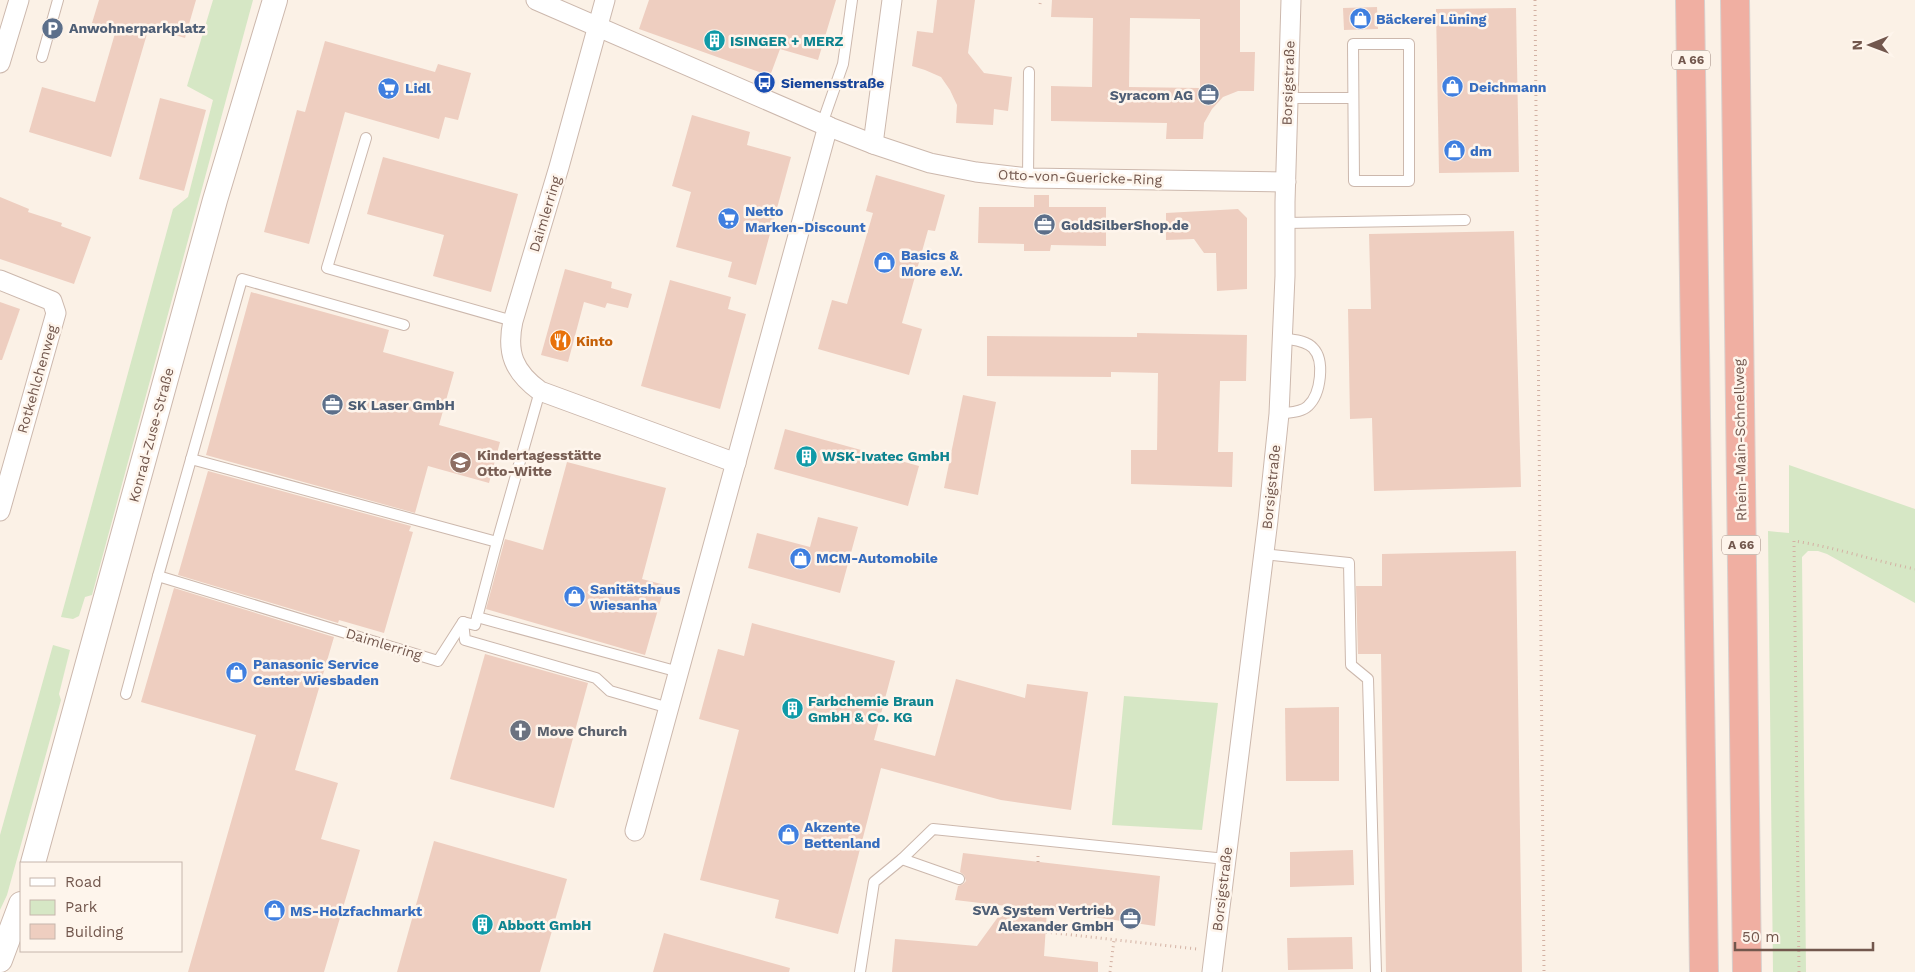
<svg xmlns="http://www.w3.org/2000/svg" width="1915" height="972" viewBox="0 0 1915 972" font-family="'Work Sans',sans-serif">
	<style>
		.green { fill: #d6e7c5 }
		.building { fill: #eecec0; fill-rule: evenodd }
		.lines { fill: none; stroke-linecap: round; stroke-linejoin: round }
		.service-casing { stroke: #ccb8ad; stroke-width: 12 }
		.minor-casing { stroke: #ccb8ad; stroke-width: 21 }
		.tertiary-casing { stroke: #ccb8ad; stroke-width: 26 }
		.motorway-casing { stroke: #d8d0cd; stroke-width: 30 }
		.path { stroke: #d3b1a3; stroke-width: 3; stroke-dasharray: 1 4; stroke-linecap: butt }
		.service { stroke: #fff; stroke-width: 10 }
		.minor { stroke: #fff; stroke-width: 19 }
		.tertiary { stroke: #fff; stroke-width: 24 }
		.motorway { stroke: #f0afa2; stroke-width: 28 }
		.labels { text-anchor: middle; stroke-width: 5; stroke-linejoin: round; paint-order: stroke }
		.shield { fill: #fef5ec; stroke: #9c867d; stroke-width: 1 }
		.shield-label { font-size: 12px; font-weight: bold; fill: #72574d }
		.shop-label { font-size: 14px; font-weight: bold; fill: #366cbe; stroke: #fef5ec; text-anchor: start }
		.service-label { font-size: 14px; font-weight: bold; fill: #4e5e75; stroke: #fef5ec; text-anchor: start }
		.culture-label { font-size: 14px; font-weight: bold; fill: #0d838f; stroke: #fef5ec; text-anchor: start }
		.transit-label { font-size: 14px; font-weight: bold; fill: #164399; stroke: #fef5ec; text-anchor: start }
		.street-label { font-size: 14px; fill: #72574d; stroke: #fef5ec }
		.food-label { font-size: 14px; font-weight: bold; fill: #c56008; stroke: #fef5ec; text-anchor: start }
		.education-label { font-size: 14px; font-weight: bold; fill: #785e54; stroke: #fef5ec; text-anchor: start }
		.worship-label { font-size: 14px; font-weight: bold; fill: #5b616d; stroke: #fef5ec; text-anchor: start }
	</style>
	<rect width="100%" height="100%" fill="#fbf1e6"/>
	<g class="green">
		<path d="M213 0H253L92 595 85 597 79 616 73 619 61 617 173 209 188 197 213 100 187 86Z"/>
		<path d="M1789 465 1915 509V603L1827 554 1818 551H1808L1802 557 1806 972H1773L1768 531 1789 533Z"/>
		<path d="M53 645 70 650 59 694 61 700 7 895 0 910V835Z"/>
		<path d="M1124 696 1218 703 1202 830 1112 825Z"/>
	</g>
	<g class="building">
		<path d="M99 0H196L185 38 149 27 111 157 29 132 42 87 95 102 116 30 92 23Z"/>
		<path d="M649 0H836L818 60 780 49 770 76 639 29Z"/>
		<path d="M937 0H975L968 53 984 73 1012 77 1008 111 994 109 993 125 956 123 957 105 950 90 941 77 925 70 912 66 917 31 933 33Z"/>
		<path d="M1052 0H1240V52H1255L1254 91H1238L1223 97 1212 109 1204 123 1203 139H1166L1167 123 1051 121V86L1092 87 1093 18 1051 17ZM1130 18 1200 19V88L1129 87Z"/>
		<path d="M1377 7 1378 29 1344 30 1343 8Z"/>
		<path d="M1516 8 1519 172 1439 173 1436 9Z"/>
		<path d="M325 41 435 72 438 64 471 73 458 120 445 117 439 139 345 112 309 244 264 232 297 110 305 112Z"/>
		<path d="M160 98 206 110 184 191 139 179Z"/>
		<path d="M692 115 750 132 747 145 791 157 756 285 728 277 732 262 676 247 691 192 672 186Z"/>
		<path d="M383 157 518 194 491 292 433 276 444 235 367 214Z"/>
		<path d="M876 175 945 195 935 231 928 230 902 323 922 329 909 375 818 349 832 300 847 304 873 213 866 211Z"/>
		<path d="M1034 195H1049V207H1106V246L1051 245 1050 251H1024V244L978 243 979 207H1034Z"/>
		<path d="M0 197 29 209 28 212 62 223 61 226 91 237 74 284 0 259Z"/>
		<path d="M1238 209 1247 218V289L1217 291 1216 253H1204L1194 239 1166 240V213Z"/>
		<path d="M1514 231 1521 487 1374 491 1372 418 1350 419 1348 309H1371L1369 234Z"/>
		<path d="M565 269 612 282 611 288 632 294 628 308 607 303 605 308 584 302 568 362 541 355Z"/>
		<path d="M670 280 731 297 728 309 746 314 720 409 641 386Z"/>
		<path d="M251 292 389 330 383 352 454 372 439 425 500 442 489 483 428 466 415 513 206 455Z"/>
		<path d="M0 302 20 309 2 360H0Z"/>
		<path d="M1137 333 1247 335 1246 381H1220L1218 452H1233L1232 487 1131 484V450H1157L1158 373 1111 372V377L987 376V336L1137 337Z"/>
		<path d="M963 395 996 402 978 495 944 488Z"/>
		<path d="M785 429 919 466 908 506 774 469Z"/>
		<path d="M567 462 666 488 642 579 665 585 645 655 486 609 505 539 543 550Z"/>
		<path d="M208 471 411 526 409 531 413 532 384 633 339 620 338 623 178 575Z"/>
		<path d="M818 517 858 527 840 593 748 568 757 533 810 547Z"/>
		<path d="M1516 551 1522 972H1386L1381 654H1358L1356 586H1382V554Z"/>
		<path d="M174 588 334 637 295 770 338 783 321 839 360 850 324 972H188L256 735 141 702Z"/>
		<path d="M752 623 895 661 874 740 935 756 956 679 1025 698 1027 684 1088 692 1071 810 1001 800 881 768 838 934 775 918 779 900 700 880 739 730 699 719 718 649 744 656Z"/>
		<path d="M485 654 588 683 554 808 450 779Z"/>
		<path d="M1339 707V781H1286L1285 708Z"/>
		<path d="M434 841 567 879 540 972H397Z"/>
		<path d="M1353 850 1354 885 1290 887V852Z"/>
		<path d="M963 853 1160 876 1155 926 1047 910 1044 956 1098 962V972H892L895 939 977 946 1006 906 955 900 958 886 963 884 966 881 964 875 960 872Z"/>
		<path d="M664 933 790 968 789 972H653Z"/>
		<path d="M1352 937 1353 969 1288 970 1287 938Z"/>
	</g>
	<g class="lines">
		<defs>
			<g id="service">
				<path d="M1353 44H1409V181H1354Z"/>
				<path d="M42 57 58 0"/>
				<path d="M1288 98H1353"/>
				<path d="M822 124 843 64 852 0"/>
				<path d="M366 138 327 268 513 321"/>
				<path d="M1028 178 1029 72"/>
				<path d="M1285 223 1465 220"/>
				<path d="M1279 414C1288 412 1301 413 1308 406 1321 394 1325 360 1313 348 1306 340 1292 340 1283 338"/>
				<path d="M191 459 497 542"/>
				<path d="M1263 554 1349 563 1351 665 1368 679 1376 972"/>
				<path d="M158 576 242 279 404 325"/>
				<path d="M477 617 679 672"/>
				<path d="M463 622 465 640 596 678 610 691 669 708"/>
				<path d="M126 694 158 576 438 661 463 622 475 625 497 542 540 391"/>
				<path d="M959 879 902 859 933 829 1226 859"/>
				<path d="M860 972 874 882 902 859"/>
			</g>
			<g id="minor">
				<path d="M536 0 822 124 873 144 930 163 976 172 1028 178 1286 182"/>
				<path d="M605 0 559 167 513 321C506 353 514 372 540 391L736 463"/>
				<path d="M0 63 19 0"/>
				<path d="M873 144 892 0"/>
				<path d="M0 280 52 301 56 313 0 511"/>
				<path d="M635 831 828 126"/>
				<path d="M1212 972 1268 520 1279 414 1285 276V202L1291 0"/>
			</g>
			<g id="tertiary">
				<path d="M33 863 215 200 275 0"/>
				<path d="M0 960 21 904"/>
			</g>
			<g id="motorway">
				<path d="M1690 0 1704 972"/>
				<path d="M1735 0 1747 972"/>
			</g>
		</defs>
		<use href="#service" class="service-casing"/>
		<use href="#minor" class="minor-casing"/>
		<use href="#tertiary" class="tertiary-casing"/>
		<use href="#motorway" class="motorway-casing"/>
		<g class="path">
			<path d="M1535 0 1544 972"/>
			<path d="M1040 4 1041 0"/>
			<path d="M1038 862V852"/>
			<path d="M1046 932 1197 949"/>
			<path d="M1110 972 1114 940"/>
			<path d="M1799 972 1794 541C1835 547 1874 561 1915 569"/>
		</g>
		<use href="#service" class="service"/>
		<use href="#minor" class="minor"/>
		<use href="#tertiary" class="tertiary"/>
		<use href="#motorway" class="motorway"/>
	</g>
	<defs>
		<symbol id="shop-disc" viewBox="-11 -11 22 22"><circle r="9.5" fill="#3f7fe0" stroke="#fef5ec"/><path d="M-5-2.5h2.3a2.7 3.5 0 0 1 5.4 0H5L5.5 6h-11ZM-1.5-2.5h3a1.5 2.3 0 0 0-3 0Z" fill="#fff"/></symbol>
		<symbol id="parking-disc" viewBox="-11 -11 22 22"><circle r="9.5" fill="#5c6f8a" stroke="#fef5ec"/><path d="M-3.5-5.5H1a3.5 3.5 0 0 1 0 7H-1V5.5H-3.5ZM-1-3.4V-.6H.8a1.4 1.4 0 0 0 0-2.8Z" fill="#fff"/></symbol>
		<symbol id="building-disc" viewBox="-11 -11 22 22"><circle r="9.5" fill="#0f9aa8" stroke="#fef5ec"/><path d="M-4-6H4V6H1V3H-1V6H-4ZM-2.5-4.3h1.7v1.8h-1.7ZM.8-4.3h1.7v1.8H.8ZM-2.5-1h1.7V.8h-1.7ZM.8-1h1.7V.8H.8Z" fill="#fff"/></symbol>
		<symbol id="bus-disc" viewBox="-11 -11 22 22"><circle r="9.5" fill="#1a4fb4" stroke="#fef5ec"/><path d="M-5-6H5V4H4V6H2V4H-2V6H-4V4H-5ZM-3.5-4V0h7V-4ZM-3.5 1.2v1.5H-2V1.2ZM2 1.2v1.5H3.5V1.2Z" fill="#fff"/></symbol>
		<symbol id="supermarket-disc" viewBox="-11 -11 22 22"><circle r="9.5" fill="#3f7fe0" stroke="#fef5ec"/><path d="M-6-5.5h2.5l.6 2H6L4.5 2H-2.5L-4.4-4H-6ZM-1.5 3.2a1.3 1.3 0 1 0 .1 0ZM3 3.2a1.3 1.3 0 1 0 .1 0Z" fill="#fff"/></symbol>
		<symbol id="office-disc" viewBox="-11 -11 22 22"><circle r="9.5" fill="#5c6f8a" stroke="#fef5ec"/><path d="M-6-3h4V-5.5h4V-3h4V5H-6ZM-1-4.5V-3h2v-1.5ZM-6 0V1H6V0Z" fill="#fff"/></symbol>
		<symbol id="restaurant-disc" viewBox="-11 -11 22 22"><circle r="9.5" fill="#e8710a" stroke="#fef5ec"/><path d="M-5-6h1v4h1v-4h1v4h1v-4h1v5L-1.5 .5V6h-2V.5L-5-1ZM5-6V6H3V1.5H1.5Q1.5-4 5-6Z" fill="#fff"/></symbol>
		<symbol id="school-disc" viewBox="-11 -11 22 22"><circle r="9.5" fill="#8d6e63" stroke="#fef5ec"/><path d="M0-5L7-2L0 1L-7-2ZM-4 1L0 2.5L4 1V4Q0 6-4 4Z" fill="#fff"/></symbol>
		<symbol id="church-disc" viewBox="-11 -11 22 22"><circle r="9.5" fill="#6b7280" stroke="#fef5ec"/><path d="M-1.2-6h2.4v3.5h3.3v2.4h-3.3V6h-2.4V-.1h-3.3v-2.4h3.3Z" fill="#fff"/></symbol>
	</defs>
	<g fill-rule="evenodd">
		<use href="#shop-disc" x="1348" y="6" width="25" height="25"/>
		<use href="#parking-disc" x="40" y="16" width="25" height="25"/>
		<use href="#building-disc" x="702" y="28" width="25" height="25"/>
		<use href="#bus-disc" x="752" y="70" width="25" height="25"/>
		<use href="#shop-disc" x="1440" y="74" width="25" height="25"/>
		<use href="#supermarket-disc" x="376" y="76" width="25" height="25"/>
		<use href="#office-disc" x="1196" y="82" width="25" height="25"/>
		<use href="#shop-disc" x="1442" y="138" width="25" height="25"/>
		<use href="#supermarket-disc" x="716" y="206" width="25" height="25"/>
		<use href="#office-disc" x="1032" y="212" width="25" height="25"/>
		<use href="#shop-disc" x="872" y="250" width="25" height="25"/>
		<use href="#restaurant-disc" x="548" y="328" width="25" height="25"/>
		<use href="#office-disc" x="320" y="392" width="25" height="25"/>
		<use href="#building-disc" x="794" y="444" width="25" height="25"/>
		<use href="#school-disc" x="448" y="450" width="25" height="25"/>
		<use href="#shop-disc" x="788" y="546" width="25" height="25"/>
		<use href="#shop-disc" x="562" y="584" width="25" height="25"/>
		<use href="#shop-disc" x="224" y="660" width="25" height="25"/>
		<use href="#building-disc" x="780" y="696" width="25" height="25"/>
		<use href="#church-disc" x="508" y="718" width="25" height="25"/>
		<use href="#shop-disc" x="776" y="822" width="25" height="25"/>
		<use href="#shop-disc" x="262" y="898" width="25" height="25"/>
		<use href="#office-disc" x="1118" y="906" width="25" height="25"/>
		<use href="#building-disc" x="470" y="912" width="25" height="25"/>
	</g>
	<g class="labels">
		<g class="shield">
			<rect x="1672" y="50.5" width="38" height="19" rx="4"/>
			<rect x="1722" y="535.5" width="38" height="19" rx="4"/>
		</g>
		<g class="shield-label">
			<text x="1691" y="64">A 66</text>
			<text x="1741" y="549">A 66</text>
		</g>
		<g class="shop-label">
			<text x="1376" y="24">Bäckerei Lüning</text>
			<text x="1469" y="92">Deichmann</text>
			<text x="405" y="93">Lidl</text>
			<text x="1470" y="156">dm</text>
			<text x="745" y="216">Netto<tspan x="745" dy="16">Marken-Discount</tspan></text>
			<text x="901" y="260">Basics &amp;<tspan x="901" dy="16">More e.V.</tspan></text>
			<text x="816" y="563">MCM-Automobile</text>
			<text x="590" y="594">Sanitätshaus<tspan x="590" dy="16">Wiesanha</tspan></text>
			<text x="253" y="669">Panasonic Service<tspan x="253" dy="16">Center Wiesbaden</tspan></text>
			<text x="804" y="832">Akzente<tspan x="804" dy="16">Bettenland</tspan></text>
			<text x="290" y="916">MS-Holzfachmarkt</text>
		</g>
		<g class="service-label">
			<text x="69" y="33">Anwohnerparkplatz</text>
			<text x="1193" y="100" text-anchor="end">Syracom AG</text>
			<text x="1061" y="230">GoldSilberShop.de</text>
			<text x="348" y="410">SK Laser GmbH</text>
			<text x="1114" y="915" text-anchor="end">SVA System Vertrieb<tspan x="1114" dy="16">Alexander GmbH</tspan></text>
		</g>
		<g class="culture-label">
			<text x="730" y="46">ISINGER + MERZ</text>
			<text x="822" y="461">WSK-Ivatec GmbH</text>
			<text x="808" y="706">Farbchemie Braun<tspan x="808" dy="16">GmbH &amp; Co. KG</tspan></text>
			<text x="498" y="930">Abbott GmbH</text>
		</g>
		<g class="transit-label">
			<text x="781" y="88">Siemensstraße</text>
		</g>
		<g class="street-label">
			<text transform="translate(1288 83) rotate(-88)" y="5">Borsigstraße</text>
			<text transform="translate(1080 177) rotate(2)" y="5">Otto-von-Guericke-Ring</text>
			<text transform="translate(545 214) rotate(-73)" y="5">Daimlerring</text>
			<text transform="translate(37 379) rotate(-74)" y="5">Rotkehlchenweg</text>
			<text transform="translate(151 435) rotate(-75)" y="5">Konrad-Zuse-Straße</text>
			<text transform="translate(1740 440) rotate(-91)" y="5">Rhein-Main-Schnellweg</text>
			<text transform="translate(1271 487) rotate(-84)" y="5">Borsigstraße</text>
			<text transform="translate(384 644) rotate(17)" y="5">Daimlerring</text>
			<text transform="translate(1222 889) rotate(-83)" y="5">Borsigstraße</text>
		</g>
		<g class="food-label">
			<text x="576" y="346">Kinto</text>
		</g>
		<g class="education-label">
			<text x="477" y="460">Kindertagesstätte<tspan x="477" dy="16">Otto-Witte</tspan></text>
		</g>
		<g class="worship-label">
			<text x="537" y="736">Move Church</text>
		</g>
	</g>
	<rect x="20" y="862" width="162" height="90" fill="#fef5ec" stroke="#c6b6ac"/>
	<rect x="30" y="878" width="25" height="8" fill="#ffffff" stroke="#c6b6ac"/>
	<text x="65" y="887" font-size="15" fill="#72574d">Road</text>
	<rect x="30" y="900" width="25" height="15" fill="#d6e7c5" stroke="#c6b6ac"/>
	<text x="65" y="912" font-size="15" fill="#72574d">Park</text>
	<rect x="30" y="924" width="25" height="15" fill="#eecec0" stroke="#c6b6ac"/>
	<text x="65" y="937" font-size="15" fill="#72574d">Building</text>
	<g transform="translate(1870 45) rotate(269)" stroke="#fef5ec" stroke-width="4" paint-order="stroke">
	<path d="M0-4L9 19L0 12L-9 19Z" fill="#72574d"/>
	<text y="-8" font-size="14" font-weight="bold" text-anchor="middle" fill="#72574d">N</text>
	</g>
	<path d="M1735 942v8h138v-8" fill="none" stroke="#72574d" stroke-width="2.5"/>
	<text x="1742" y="942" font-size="15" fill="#72574d" stroke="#fef5ec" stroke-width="4" paint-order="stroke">50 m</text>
</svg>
